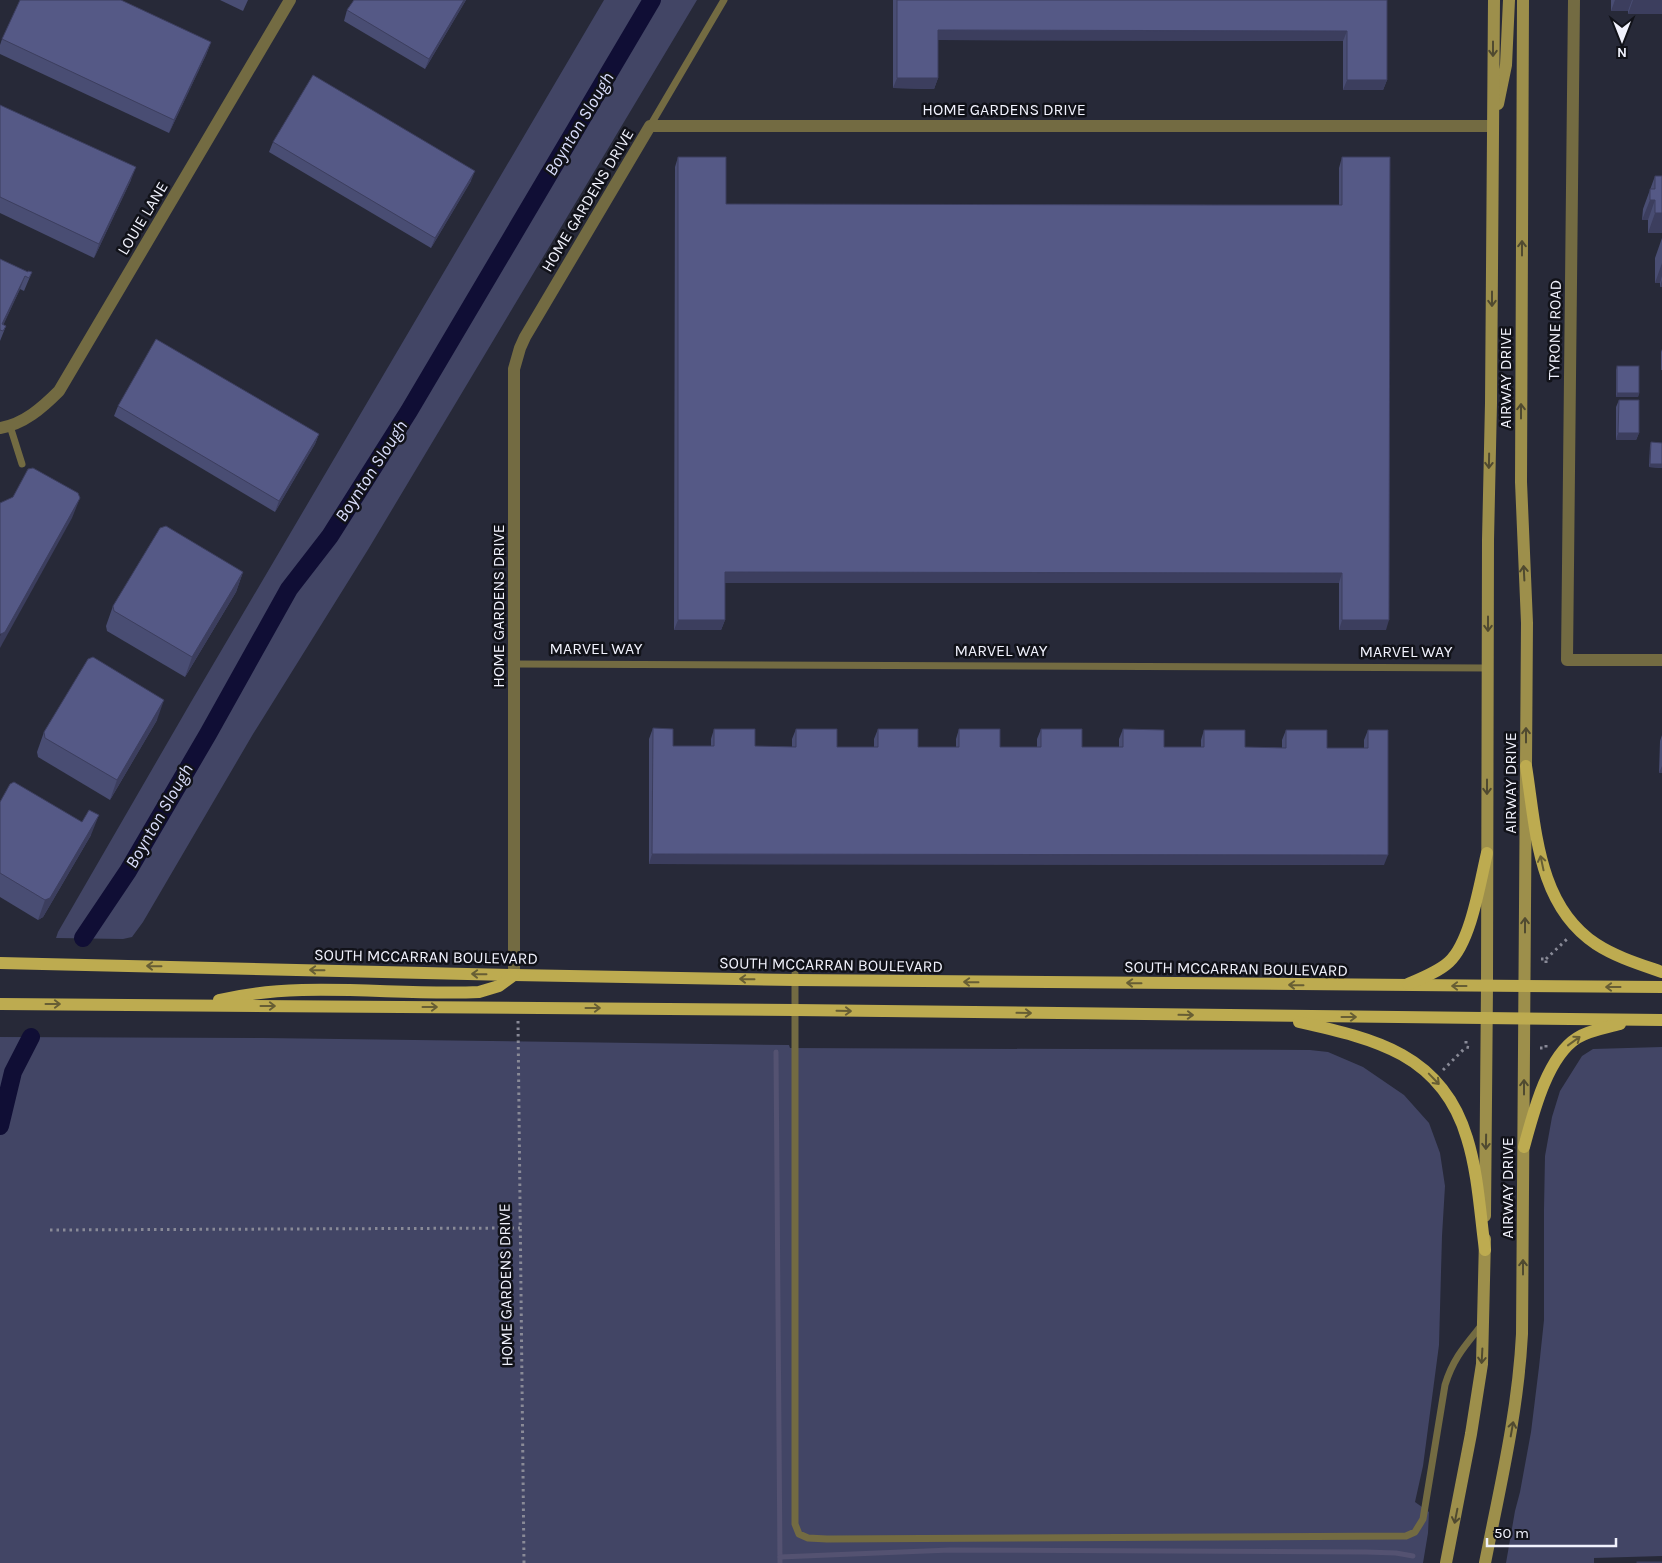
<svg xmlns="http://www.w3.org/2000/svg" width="1662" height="1563" viewBox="0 0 1662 1563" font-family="Karla,sans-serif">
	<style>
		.green { fill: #424565 }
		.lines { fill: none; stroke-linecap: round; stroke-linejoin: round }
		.stream { stroke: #545271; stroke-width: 5 }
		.canal { stroke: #100e35; stroke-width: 18 }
		.path { stroke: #898a97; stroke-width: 3; stroke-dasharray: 2.5 4; stroke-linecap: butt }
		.lane { stroke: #736b42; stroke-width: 7 }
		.street { stroke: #736b42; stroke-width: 12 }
		.secondary { stroke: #9d8f4b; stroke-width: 12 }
		.primary { stroke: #bdab50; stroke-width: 12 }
		.wall { fill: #494d73 }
		.shaded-wall { fill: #3c3e5e }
		.building { fill: #555986; stroke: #3c3e5e }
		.oneway { stroke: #504a30 }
		.oneway2 { stroke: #675e34 }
		.labels { text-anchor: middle; stroke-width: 5; stroke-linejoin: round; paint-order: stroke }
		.street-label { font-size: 16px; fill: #f1f2fd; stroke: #111219 }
		.water-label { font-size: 18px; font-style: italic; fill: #dadefc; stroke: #111219 }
	</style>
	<rect width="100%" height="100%" fill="#272938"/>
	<g class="green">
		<path d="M604 0H697L369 548 253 734 143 922 132 937 123 939 56 938 58 932 191 702Z"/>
		<path d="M0 1037 264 1038 789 1045 790 1048 1310 1050 1328 1052 1363 1067 1404 1095 1429 1123 1440 1153 1445 1186 1442 1236 1439 1345 1423 1466 1415 1502 1429 1512 1428 1533 1423 1563H0Z"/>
		<path d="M1662 1047V1556L1594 1558V1563H1506L1515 1511 1520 1492 1531 1432 1539 1367 1544 1320V1209L1545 1156 1552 1117 1560 1091 1582 1056 1593 1049Z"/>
	</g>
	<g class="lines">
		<g class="stream">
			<path d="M776 1052 780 1563"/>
			<path d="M780 1557 950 1550 1366 1552 1396 1553 1413 1556"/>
		</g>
		<g class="canal">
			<path d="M83 938 128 871 208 734 289 589 330 536 409 411 652 0"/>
			<path d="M0 1126 13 1072 31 1037"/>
		</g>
		<g class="path">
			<path d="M1541 959H1546V964"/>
			<path d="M1546 959 1567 939"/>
			<path d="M518 1021 524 1563"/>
			<path d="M1466 1041V1047L1471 1048"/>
			<path d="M1540 1048H1546V1042"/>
			<path d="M1443 1070 1466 1047"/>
			<path d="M50 1230 520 1228"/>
		</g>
		<g class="lane">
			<path d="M650 126 724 0"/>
			<path d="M10 426 22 464"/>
			<path d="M514 664 1487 668"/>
			<path d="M795 974V1524L799 1534 808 1538 827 1539 1406 1536 1415 1532 1423 1519 1445 1385C1453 1359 1464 1347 1481 1326"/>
		</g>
		<g class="street">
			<path d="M1574 0 1567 660H1662"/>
			<path d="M0 428C24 424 42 408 59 391L290 0"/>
			<path d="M514 975V369L520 348 525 337 650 126H1493"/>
		</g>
		<g class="secondary">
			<path d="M1498 104 1506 65 1509 0"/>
			<path d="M1485 1216 1487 986 1488 540 1491 403 1494 0"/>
			<path d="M1446 1563 1471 1434 1482 1364 1485 1239"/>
			<path d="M1485 1563C1500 1487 1518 1412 1522 1334L1527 623 1521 482 1523 0"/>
		</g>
		<g class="primary">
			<path d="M1526 766C1536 828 1537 905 1596 944 1616 957 1639 964 1662 972"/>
			<path d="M0 963 514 975 795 980 1662 987"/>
			<path d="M1408 984C1422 978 1438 972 1449 962 1471 942 1480 882 1487 853"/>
			<path d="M219 1000C304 980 393 996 479 992L499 986 514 975"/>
			<path d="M0 1004 795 1010 1662 1020"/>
			<path d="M1299 1022C1375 1039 1442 1054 1467 1138 1478 1173 1480 1213 1485 1250"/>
			<path d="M1524 1147C1533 1114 1547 1057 1577 1038 1590 1030 1606 1028 1620 1024"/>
		</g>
	</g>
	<g class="wall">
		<path d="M220 0H248L243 11Z"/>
		<path d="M354 0H466L425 69 344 21 347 10Z"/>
		<path d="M893 0H1387V80L1383 90H1343V41L938 40V78L934 89 893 88Z"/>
		<path d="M1611 0H1662L1628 14V11H1611Z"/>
		<path d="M2 39 211 42 206 55 169 133 0 54V45Z"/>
		<path d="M0 105 131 180 94 258 0 213Z"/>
		<path d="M273 142 471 181 431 248 269 152Z"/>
		<path d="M678 157 726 204 1339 205V168L1342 157 1386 630H1339V583H725V620L721 630H674L675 167Z"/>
		<path d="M1655 176 1662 233H1648V220H1642L1643 209Z"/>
		<path d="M1662 238V287H1660V283H1655V258Z"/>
		<path d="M0 259 28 272H32L24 291 20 289 3 325 6 326 0 341Z"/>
		<path d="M1662 349V370H1661V352Z"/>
		<path d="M1617 366 1639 393 1638 397H1616V370Z"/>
		<path d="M1619 400 1639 433 1636 440H1616V407Z"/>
		<path d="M118 406 319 434 315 444 275 512 114 416Z"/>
		<path d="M1651 442 1662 443V468L1649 467 1650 446Z"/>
		<path d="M243 572 236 592 185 677 107 631 106 626 113 606Z"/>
		<path d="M157 720 110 800 38 757 37 752 44 732Z"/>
		<path d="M653 728 673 746H711V739L714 729 755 746 792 747V739L796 729 837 747H874V739L878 729 918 747H956V739L959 729 1000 747H1037V739L1041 729 1082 747H1119V739L1123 729 1164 747H1201V740L1204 730 1245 747 1282 748V740L1286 730 1327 748H1364V740L1368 730 1384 865 649 864V739Z"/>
		<path d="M1662 735V773H1659L1660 741Z"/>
		<path d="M0 802 91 835 43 917 38 920 0 897Z"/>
	</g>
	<g class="shaded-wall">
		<path d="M464 0H466L425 69 429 59Z"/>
		<path d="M1615 0H1632L1628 11H1611Z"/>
		<path d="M1633 0H1662V14H1628Z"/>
		<path d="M938 30 1347 31 1343 41 934 40Z"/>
		<path d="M211 42 206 55 169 133 174 120Z"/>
		<path d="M897 78H938L934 89 893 88Z"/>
		<path d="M1347 80H1387L1383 90H1343Z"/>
		<path d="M136 167 131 180 94 258 99 244Z"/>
		<path d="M475 171 471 181 431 248 435 238Z"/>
		<path d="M1650 200H1655L1648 220H1642Z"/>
		<path d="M1655 213H1662V233H1648Z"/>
		<path d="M1662 263V276L1660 283H1655Z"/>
		<path d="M25 276 20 289 1 330 2 324Z"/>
		<path d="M1662 280V287H1660Z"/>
		<path d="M1617 393H1639L1638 397H1616Z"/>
		<path d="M1618 433H1639L1636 440H1616Z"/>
		<path d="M319 434 315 444 275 512 279 501Z"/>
		<path d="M1650 464H1662V468L1649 467Z"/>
		<path d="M80 498 72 518 0 648V636L1 634Z"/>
		<path d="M243 572 236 592 185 677 192 657Z"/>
		<path d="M725 572 1342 573 1339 583H721Z"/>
		<path d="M678 620H725L721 630H674Z"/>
		<path d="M1342 620H1389L1386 630H1339Z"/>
		<path d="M164 700 157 720 110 800 117 780Z"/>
		<path d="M1662 766V773H1659Z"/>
		<path d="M99 815 91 835 43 917 38 920 45 900Z"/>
		<path d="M652 854 1388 855 1384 865 649 864Z"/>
	</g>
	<g class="building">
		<path d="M20 0H121L211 42 174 120 2 39Z"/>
		<path d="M354 0H464L429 59 347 10Z"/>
		<path d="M897 0H1387V80H1347V31L938 30V78H897Z"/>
		<path d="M313 75 475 171 435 238 273 142Z"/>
		<path d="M0 105 136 167 99 244 0 197Z"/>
		<path d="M678 157H726V204L1219 205H1342V157H1390L1389 620H1342V573L725 572V620H678Z"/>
		<path d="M1655 176H1662V213H1655V200H1650V189H1655Z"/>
		<path d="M0 259 28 272V271L32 272 29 278 25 276 2 324 6 326 3 331 0 330Z"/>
		<path d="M156 339 319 434 279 501 118 406Z"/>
		<rect x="1617" y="366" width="22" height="27"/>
		<path d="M1619 400H1639V433H1618Z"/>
		<path d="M1651 442 1662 443V464H1650Z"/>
		<path d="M33 468 78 493 80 498 5 632 1 634H0V503L13 497 28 469Z"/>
		<path d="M166 526 243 572 192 657 114 611 113 606 160 528Z"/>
		<path d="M93 657 164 700 117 780 45 738 44 732 88 659Z"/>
		<path d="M653 728 673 729V746H714V729H755V746L796 747V729H837V747H878V729H918V747H959V729H1000V747H1041V729H1082V747H1123V729L1164 730V747H1204V730H1245V747L1286 748V730H1327V748H1368V730H1388V855L652 854Z"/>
		<path d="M14 782 82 822 89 810 99 815 50 898 45 900 0 873V802L10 784Z"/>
		<rect x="1637" y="1562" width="25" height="1"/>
	</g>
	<defs><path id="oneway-shaft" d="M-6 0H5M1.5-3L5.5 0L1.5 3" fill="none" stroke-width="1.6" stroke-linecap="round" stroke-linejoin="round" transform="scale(1.25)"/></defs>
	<g class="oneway">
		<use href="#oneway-shaft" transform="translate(1493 49) rotate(90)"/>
		<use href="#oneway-shaft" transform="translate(1522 248) rotate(-90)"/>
		<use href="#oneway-shaft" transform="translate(1492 299) rotate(90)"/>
		<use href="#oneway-shaft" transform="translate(1521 411) rotate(-90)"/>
		<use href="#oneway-shaft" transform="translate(1489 461) rotate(91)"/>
		<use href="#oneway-shaft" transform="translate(1524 573) rotate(-93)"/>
		<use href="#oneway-shaft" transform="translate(1488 624) rotate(90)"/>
		<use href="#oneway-shaft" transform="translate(1526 735) rotate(-90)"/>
		<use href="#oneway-shaft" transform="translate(1487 787) rotate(90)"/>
		<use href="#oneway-shaft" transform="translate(1525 925) rotate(-90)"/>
		<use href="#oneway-shaft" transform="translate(1524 1087) rotate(-90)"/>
		<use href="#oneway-shaft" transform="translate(1486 1142) rotate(91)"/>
		<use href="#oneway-shaft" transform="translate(1523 1267) rotate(-90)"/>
		<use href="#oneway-shaft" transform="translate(1482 1356) rotate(93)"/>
		<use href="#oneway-shaft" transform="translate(1512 1429) rotate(-80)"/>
		<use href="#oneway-shaft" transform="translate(1456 1516) rotate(101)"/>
	</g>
	<g class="oneway2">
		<use href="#oneway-shaft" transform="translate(1542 863) rotate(-102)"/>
		<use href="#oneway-shaft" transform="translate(154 966) rotate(-179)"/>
		<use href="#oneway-shaft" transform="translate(317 970) rotate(-179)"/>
		<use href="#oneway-shaft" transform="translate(479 974) rotate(-179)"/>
		<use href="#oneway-shaft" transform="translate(747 979) rotate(-179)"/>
		<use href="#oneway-shaft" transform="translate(971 982) rotate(-179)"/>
		<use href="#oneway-shaft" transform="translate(1134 983) rotate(-179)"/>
		<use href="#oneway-shaft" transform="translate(1296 985) rotate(-179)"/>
		<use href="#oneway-shaft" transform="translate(1459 986) rotate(-180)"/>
		<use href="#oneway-shaft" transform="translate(1613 987) rotate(-180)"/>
		<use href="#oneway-shaft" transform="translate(53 1004)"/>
		<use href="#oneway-shaft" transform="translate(268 1006)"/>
		<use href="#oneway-shaft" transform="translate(430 1007)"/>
		<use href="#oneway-shaft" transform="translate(593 1008)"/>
		<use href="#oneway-shaft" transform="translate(844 1011) rotate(1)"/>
		<use href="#oneway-shaft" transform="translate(1024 1013) rotate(1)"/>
		<use href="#oneway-shaft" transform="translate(1186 1015) rotate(1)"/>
		<use href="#oneway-shaft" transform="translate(1349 1017)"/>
		<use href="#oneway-shaft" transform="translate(1574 1041) rotate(-36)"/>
		<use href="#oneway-shaft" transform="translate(1434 1079) rotate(46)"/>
	</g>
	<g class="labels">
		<g class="street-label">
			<text x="1004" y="115">HOME GARDENS DRIVE</text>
			<text transform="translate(587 200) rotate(-59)" y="6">HOME GARDENS DRIVE</text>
			<text transform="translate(142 218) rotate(-59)" y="6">LOUIE LANE</text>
			<text transform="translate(1554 330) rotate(-89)" y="6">TYRONE ROAD</text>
			<text transform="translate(1505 378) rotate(-90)" y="6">AIRWAY DRIVE</text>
			<text transform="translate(498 606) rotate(-90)" y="6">HOME GARDENS DRIVE</text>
			<text x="596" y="654">MARVEL WAY</text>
			<text x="1001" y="656">MARVEL WAY</text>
			<text x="1406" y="657">MARVEL WAY</text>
			<text transform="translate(1510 783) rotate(-90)" y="6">AIRWAY DRIVE</text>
			<text transform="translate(426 956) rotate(1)" y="6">SOUTH MCCARRAN BOULEVARD</text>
			<text transform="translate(831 964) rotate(1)" y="6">SOUTH MCCARRAN BOULEVARD</text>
			<text transform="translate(1236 968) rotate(1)" y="6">SOUTH MCCARRAN BOULEVARD</text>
			<text transform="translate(1507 1188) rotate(-90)" y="6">AIRWAY DRIVE</text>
			<text transform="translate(505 1285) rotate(-91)" y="6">HOME GARDENS DRIVE</text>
		</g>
		<g class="water-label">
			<text transform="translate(579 124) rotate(-59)" y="6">Boynton Slough</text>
			<text transform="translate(371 471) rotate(-57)" y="6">Boynton Slough</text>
			<text transform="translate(159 816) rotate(-60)" y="6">Boynton Slough</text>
		</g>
	</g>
	<g transform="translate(1622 40) rotate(180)" stroke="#111219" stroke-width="4" paint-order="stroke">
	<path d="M0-4L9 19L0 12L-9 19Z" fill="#f1f2fd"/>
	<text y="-8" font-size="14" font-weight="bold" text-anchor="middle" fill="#f1f2fd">N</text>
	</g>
	<path d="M1487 1538v8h129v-8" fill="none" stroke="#f1f2fd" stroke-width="2.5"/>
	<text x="1494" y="1538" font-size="15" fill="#f1f2fd" stroke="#111219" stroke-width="4" paint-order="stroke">50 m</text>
</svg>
